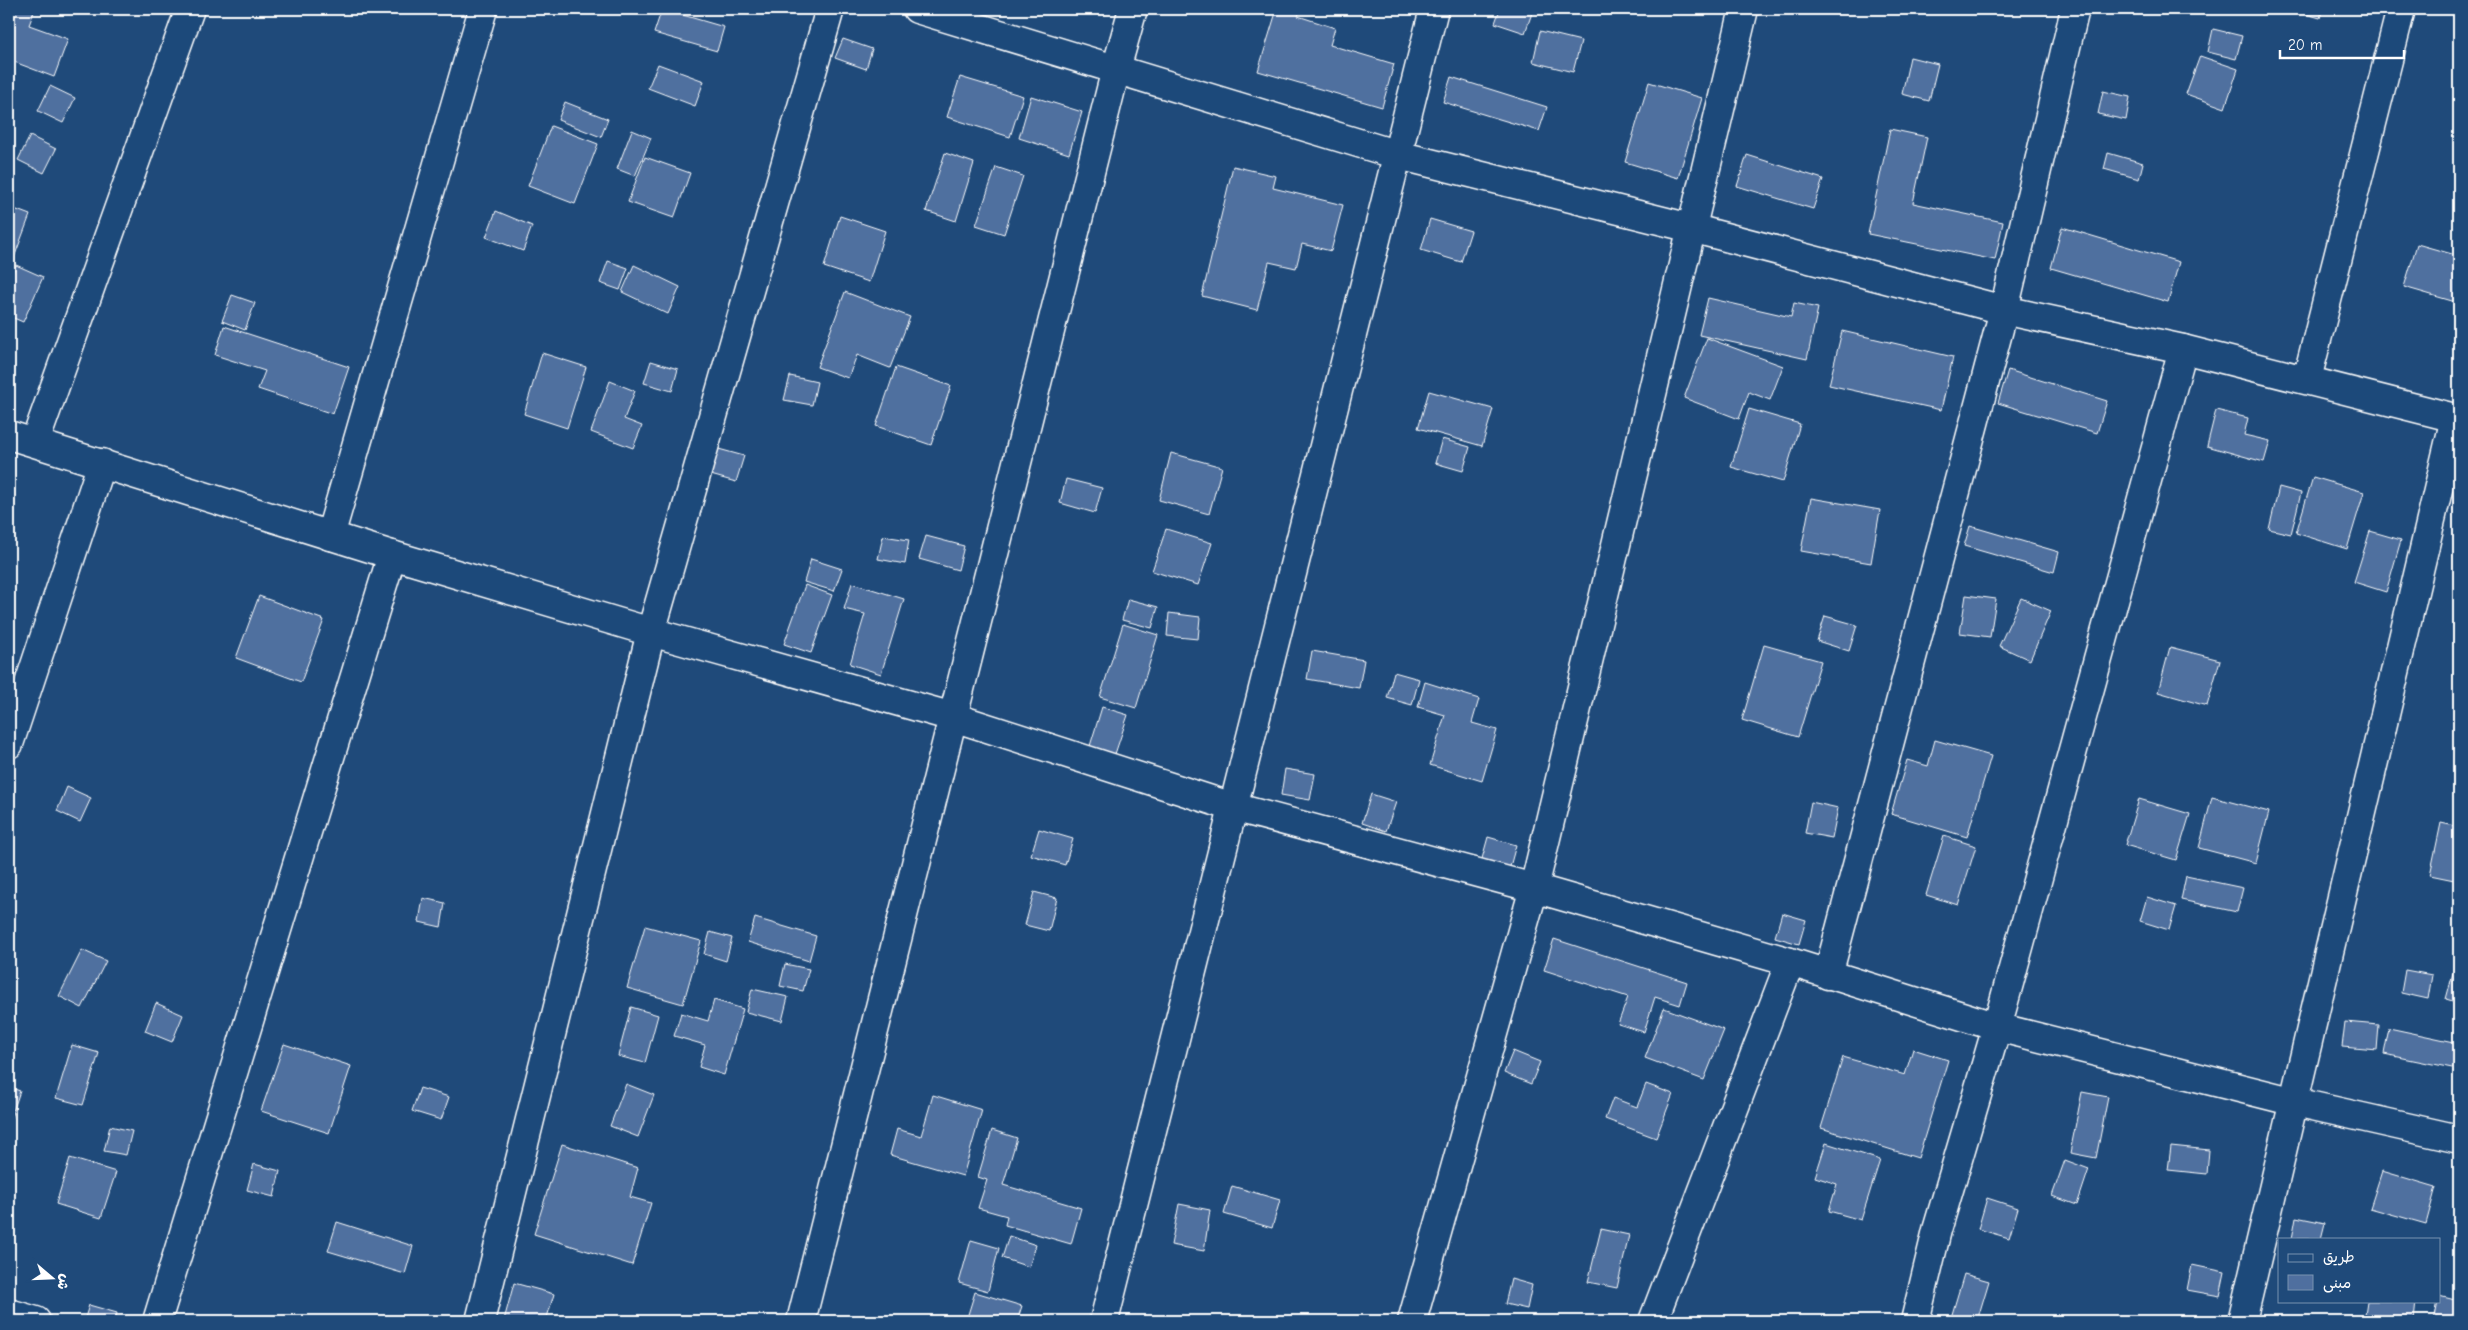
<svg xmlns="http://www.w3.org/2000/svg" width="2468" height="1330" viewBox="0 0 2468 1330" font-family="'Comic Neue','Playpen Sans Arabic',sans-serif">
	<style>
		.building { fill: #4f6f9f; stroke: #fff }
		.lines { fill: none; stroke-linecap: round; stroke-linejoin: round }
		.minor-casing { stroke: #fff; stroke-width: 31 }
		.minor { stroke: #1f4a7a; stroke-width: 28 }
	</style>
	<rect width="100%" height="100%" fill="#1f4a7a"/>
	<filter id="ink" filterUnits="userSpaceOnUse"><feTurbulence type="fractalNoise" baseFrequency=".02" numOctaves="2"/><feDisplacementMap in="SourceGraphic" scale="10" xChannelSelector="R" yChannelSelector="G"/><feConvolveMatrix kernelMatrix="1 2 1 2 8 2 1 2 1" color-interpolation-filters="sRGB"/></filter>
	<g filter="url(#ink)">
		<g class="building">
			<path d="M9 9H35L29 25 68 39 54 77 9 60Z"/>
			<path d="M662 9 724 27 717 51 654 33Z"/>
			<path d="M1277 9H1301L1298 16 1335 28 1330 45 1394 64 1382 107 1258 71Z"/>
			<path d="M1500 9 1533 10 1525 33 1495 23Z"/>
			<path d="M2289 9H2323L2320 18Z"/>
			<path d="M2213 29 2242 36 2236 59 2208 52Z"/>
			<path d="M1540 31 1581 41 1573 72 1533 62Z"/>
			<path d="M843 39 872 49 866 69 835 58Z"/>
			<path d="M2200 56 2238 69 2225 108 2186 94Z"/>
			<path d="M1910 57 1938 64 1929 101 1902 94Z"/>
			<path d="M658 64 704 81 695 106 648 88Z"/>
			<path d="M960 77 1023 96 1010 137 947 117Z"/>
			<path d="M1451 77 1547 107 1539 131 1443 102Z"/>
			<path d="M1649 82 1702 98 1678 178 1625 162Z"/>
			<path d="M50 86 75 98 63 123 38 111Z"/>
			<path d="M2103 91 2130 97 2126 120 2098 114Z"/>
			<path d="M1031 96 1082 112 1069 154 1019 138Z"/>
			<path d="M565 102 608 119 601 137 558 120Z"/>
			<path d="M551 126 598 144 575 204 528 186Z"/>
			<path d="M1890 129 1927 137 1913 203 2003 222 1995 260 1868 234Z"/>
			<path d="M632 130 651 138 635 176 617 169Z"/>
			<path d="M30 136 56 149 44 173 18 160Z"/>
			<path d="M945 153 974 163 956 221 926 211Z"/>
			<path d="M2108 153 2143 163 2139 179 2104 169Z"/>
			<path d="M1747 155 1823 179 1813 209 1737 186Z"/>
			<path d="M645 157 690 173 674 218 628 202Z"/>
			<path d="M1233 166 1276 176 1273 188 1343 205 1331 251 1302 244 1296 268 1269 262 1257 310 1202 296Z"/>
			<path d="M996 167 1023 176 1004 234 976 225Z"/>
			<path d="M9 207 30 215 12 263 9 262Z"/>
			<path d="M496 211 532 226 523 251 486 237Z"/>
			<path d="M840 216 885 231 869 282 824 267Z"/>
			<path d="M1430 219 1471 231 1461 262 1421 250Z"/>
			<path d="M2062 227 2179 262 2168 302 2051 268Z"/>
			<path d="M2417 244 2459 256V303L2404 287Z"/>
			<path d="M608 261 628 268 620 290 600 283Z"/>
			<path d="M16 265 43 277 23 322 9 316V282Z"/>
			<path d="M634 265 680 287 668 314 622 292Z"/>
			<path d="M845 292 910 317 890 368 857 355 848 378 817 367Z"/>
			<path d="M232 295 255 303 245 330 222 321Z"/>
			<path d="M1708 298 1791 317 1794 303 1818 308 1807 359 1699 335Z"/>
			<path d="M224 326 349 367 333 414 258 389 265 371 215 355Z"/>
			<path d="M1842 331 1953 357 1941 410 1829 385Z"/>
			<path d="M1707 338 1783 366 1770 400 1749 392 1739 419 1684 398Z"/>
			<path d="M542 353 586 367 567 428 524 414Z"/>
			<path d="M651 361 678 369 672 391 644 383Z"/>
			<path d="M896 367 951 386 931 445 876 426Z"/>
			<path d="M2008 370 2107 401 2097 433 1998 403Z"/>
			<path d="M790 376 817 382 812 405 784 400Z"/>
			<path d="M610 381 635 391 624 419 642 426 633 448 591 432Z"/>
			<path d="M1429 391 1493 409 1482 446 1418 428Z"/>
			<path d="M1749 409 1800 424 1783 482 1731 467Z"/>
			<path d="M2216 410 2248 418 2244 435 2270 441 2264 462 2207 446Z"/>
			<path d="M1442 439 1470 447 1463 471 1435 463Z"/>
			<path d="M715 448 744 456 736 482 707 474Z"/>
			<path d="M1171 453 1222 467 1209 514 1159 500Z"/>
			<path d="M2313 477 2364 492 2347 549 2296 533Z"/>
			<path d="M1066 479 1102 488 1095 513 1060 503Z"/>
			<path d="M2279 487 2301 493 2291 534 2269 529Z"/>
			<path d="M1811 498 1880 510 1871 563 1801 551Z"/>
			<path d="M1970 526 2059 552 2054 572 1964 546Z"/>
			<path d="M1166 529 1212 543 1198 585 1152 571Z"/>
			<path d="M2370 531 2401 540 2386 592 2354 582Z"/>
			<path d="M883 536 909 540 905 564 878 559Z"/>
			<path d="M926 536 964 546 958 570 919 559Z"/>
			<path d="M811 559 842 569 834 591 804 582Z"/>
			<path d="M852 583 904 599 881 674 850 664 865 614 844 609Z"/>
			<path d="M805 585 832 595 811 653 784 644Z"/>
			<path d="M1966 595 1996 599 1990 637 1960 633Z"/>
			<path d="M259 596 324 620 301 682 236 658Z"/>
			<path d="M2021 598 2051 611 2030 660 1999 646Z"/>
			<path d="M1128 599 1158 607 1152 628 1122 620Z"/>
			<path d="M1169 613 1200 617 1198 639 1167 636Z"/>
			<path d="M1825 616 1857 625 1849 651 1817 641Z"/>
			<path d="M1123 624 1158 635 1136 708 1100 697Z"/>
			<path d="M1764 645 1821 661 1798 737 1742 720Z"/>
			<path d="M2170 647 2220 660 2207 706 2158 692Z"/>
			<path d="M1312 651 1364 660 1359 688 1307 679Z"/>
			<path d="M1394 672 1419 679 1412 705 1387 698Z"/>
			<path d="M1425 682 1479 699 1472 723 1497 730 1482 781 1430 765 1445 715 1418 707Z"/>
			<path d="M1102 707 1128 715 1115 754 1090 746Z"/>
			<path d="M1935 740 1991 756 1967 837 1891 814 1907 760 1928 766Z"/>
			<path d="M1285 769 1315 774 1310 800 1281 795Z"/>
			<path d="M67 787 91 798 80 822 57 811Z"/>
			<path d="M1371 794 1396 802 1386 831 1362 823Z"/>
			<path d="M2212 797 2269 812 2256 863 2199 848Z"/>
			<path d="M2139 799 2190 814 2176 860 2125 845Z"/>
			<path d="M1811 802 1838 808 1832 838 1805 833Z"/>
			<path d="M2441 823 2459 827V881L2430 875Z"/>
			<path d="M1039 829 1073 839 1065 865 1031 855Z"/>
			<path d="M1944 836 1976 846 1958 905 1926 895Z"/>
			<path d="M1488 837 1516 845 1508 874 1480 866Z"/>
			<path d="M2186 876 2243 888 2237 912 2181 900Z"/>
			<path d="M1034 892 1057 898 1049 931 1025 925Z"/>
			<path d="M2147 897 2176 906 2169 930 2140 921Z"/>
			<path d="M423 898 445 903 441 927 419 922Z"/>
			<path d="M1782 913 1806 920 1799 944 1775 937Z"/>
			<path d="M755 918 816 936 809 961 748 942Z"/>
			<path d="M645 926 701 941 683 1004 627 988Z"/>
			<path d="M710 932 732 938 726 961 704 954Z"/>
			<path d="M1554 939 1687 982 1680 1005 1655 997 1644 1032 1618 1024 1628 997 1544 970Z"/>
			<path d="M82 950 106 961 82 1008 59 996Z"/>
			<path d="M785 964 809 969 803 991 780 986Z"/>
			<path d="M2405 970 2432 975 2428 999 2401 993Z"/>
			<path d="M2453 973 2459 975V1003L2446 999Z"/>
			<path d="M752 989 788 997 782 1021 746 1012Z"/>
			<path d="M714 1000 743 1009 724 1075 699 1067 705 1045 674 1036 681 1013 708 1021Z"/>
			<path d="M156 1003 183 1015 172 1042 145 1031Z"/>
			<path d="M631 1007 658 1015 645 1063 618 1056Z"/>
			<path d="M1664 1008 1724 1030 1704 1080 1645 1058Z"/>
			<path d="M2345 1022 2379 1025 2377 1050 2342 1047Z"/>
			<path d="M2389 1028 2459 1043 2457 1069 2384 1054Z"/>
			<path d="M284 1044 351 1066 329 1133 261 1111Z"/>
			<path d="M72 1045 99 1053 83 1105 56 1098Z"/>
			<path d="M1913 1049 1948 1060 1918 1158 1821 1128 1843 1057 1905 1075Z"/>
			<path d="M1513 1051 1540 1062 1531 1084 1504 1073Z"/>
			<path d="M626 1084 654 1095 638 1137 610 1126Z"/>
			<path d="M1646 1084 1673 1094 1656 1138 1605 1119 1613 1098 1637 1107Z"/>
			<path d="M9 1087 20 1091 9 1123Z"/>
			<path d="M420 1088 449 1097 441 1120 412 1111Z"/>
			<path d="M2082 1092 2108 1097 2096 1158 2070 1153Z"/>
			<path d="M933 1095 982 1110 963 1176 890 1155 897 1129 921 1136Z"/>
			<path d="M110 1126 132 1131 126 1155 104 1151Z"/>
			<path d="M992 1130 1017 1138 1003 1185 1081 1208 1071 1244 1005 1225 1007 1216 978 1208 987 1180 978 1177Z"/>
			<path d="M1826 1143 1880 1160 1861 1220 1829 1211 1837 1184 1815 1177Z"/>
			<path d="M562 1144 638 1168 630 1197 651 1203 632 1265 534 1234Z"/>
			<path d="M2171 1146 2209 1150 2207 1174 2168 1170Z"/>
			<path d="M70 1158 116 1172 101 1218 56 1204Z"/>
			<path d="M2065 1160 2089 1169 2077 1205 2052 1196Z"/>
			<path d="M254 1164 280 1171 274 1197 247 1190Z"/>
			<path d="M2382 1171 2436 1187 2426 1224 2370 1208Z"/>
			<path d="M1232 1186 1280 1200 1272 1228 1224 1214Z"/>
			<path d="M1987 1198 2018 1208 2009 1238 1978 1229Z"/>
			<path d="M1179 1204 1210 1210 1204 1251 1171 1245Z"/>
			<path d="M2296 1217 2325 1223 2321 1239H2292Z"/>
			<path d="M337 1222 413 1246 405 1274 328 1251Z"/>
			<path d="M1601 1229 1629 1235 1617 1288 1588 1282Z"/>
			<path d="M1009 1236 1036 1245 1029 1267 1002 1258Z"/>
			<path d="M971 1240 999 1248 988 1291 959 1283Z"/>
			<path d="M2192 1265 2225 1272 2220 1296 2187 1290Z"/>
			<path d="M1964 1274 1989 1281 1977 1321H1950Z"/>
			<path d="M1511 1279 1532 1285 1527 1309 1505 1304Z"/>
			<path d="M514 1283 554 1294 546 1321 504 1320Z"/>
			<path d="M975 1292 1022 1306 1017 1321H966Z"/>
			<path d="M2439 1296 2459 1301V1321H2434Z"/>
			<path d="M2367 1301H2416L2414 1321H2364Z"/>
			<path d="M89 1305 117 1313 115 1321H84Z"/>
		</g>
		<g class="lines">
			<defs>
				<g id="minor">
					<path d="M917 9 1398 155 1691 228 2004 310 2183 349 2459 419"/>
					<path d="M2307 379 2401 9"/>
					<path d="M9 435 392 555 651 632 953 717 1233 807 1534 888 1790 962 1997 1027 2295 1102 2459 1139"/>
					<path d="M35 442 190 9"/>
					<path d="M330 536 483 9"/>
					<path d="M9 744 102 463"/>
					<path d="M1828 975 2004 310 2075 9"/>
					<path d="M9 1313 36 1321"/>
					<path d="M157 1321 392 555"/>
					<path d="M480 1321 651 632 830 9"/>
					<path d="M801 1321 1116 69 1133 9"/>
					<path d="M1104 1321 1434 9"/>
					<path d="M1412 1321 1534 888 1744 9"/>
					<path d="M1653 1321 1790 962"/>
					<path d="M1915 1321 1937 1230 1997 1027 2183 349"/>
					<path d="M2242 1321 2455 418"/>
				</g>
			</defs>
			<use href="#minor" class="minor-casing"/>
			<use href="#minor" class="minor"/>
		</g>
	</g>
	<rect width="2468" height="1330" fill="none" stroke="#1f4a7a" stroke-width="30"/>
	<rect x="15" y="15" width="2438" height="1300" fill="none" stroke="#fff" stroke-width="2" filter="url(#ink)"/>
	<rect x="2278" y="1238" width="162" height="65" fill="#1f4a7a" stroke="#7992af"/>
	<rect x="2288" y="1254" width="25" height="8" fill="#1f4a7a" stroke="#7992af"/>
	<text x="2323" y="1262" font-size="15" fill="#ffffff">طريق</text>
	<rect x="2288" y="1275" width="25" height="15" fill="#4f6f9f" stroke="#7992af"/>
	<text x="2323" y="1288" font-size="15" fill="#ffffff">مبنى</text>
	<g transform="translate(52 1278) rotate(109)" stroke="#1f4a7a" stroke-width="4" paint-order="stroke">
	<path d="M0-4L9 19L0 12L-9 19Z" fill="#ffffff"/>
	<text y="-8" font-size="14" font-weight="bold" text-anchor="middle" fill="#ffffff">ش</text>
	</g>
	<path d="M2280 50v8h124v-8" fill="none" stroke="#ffffff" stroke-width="2.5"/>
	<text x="2288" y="50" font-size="15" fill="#ffffff" stroke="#1f4a7a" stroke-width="4" paint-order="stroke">20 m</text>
</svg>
